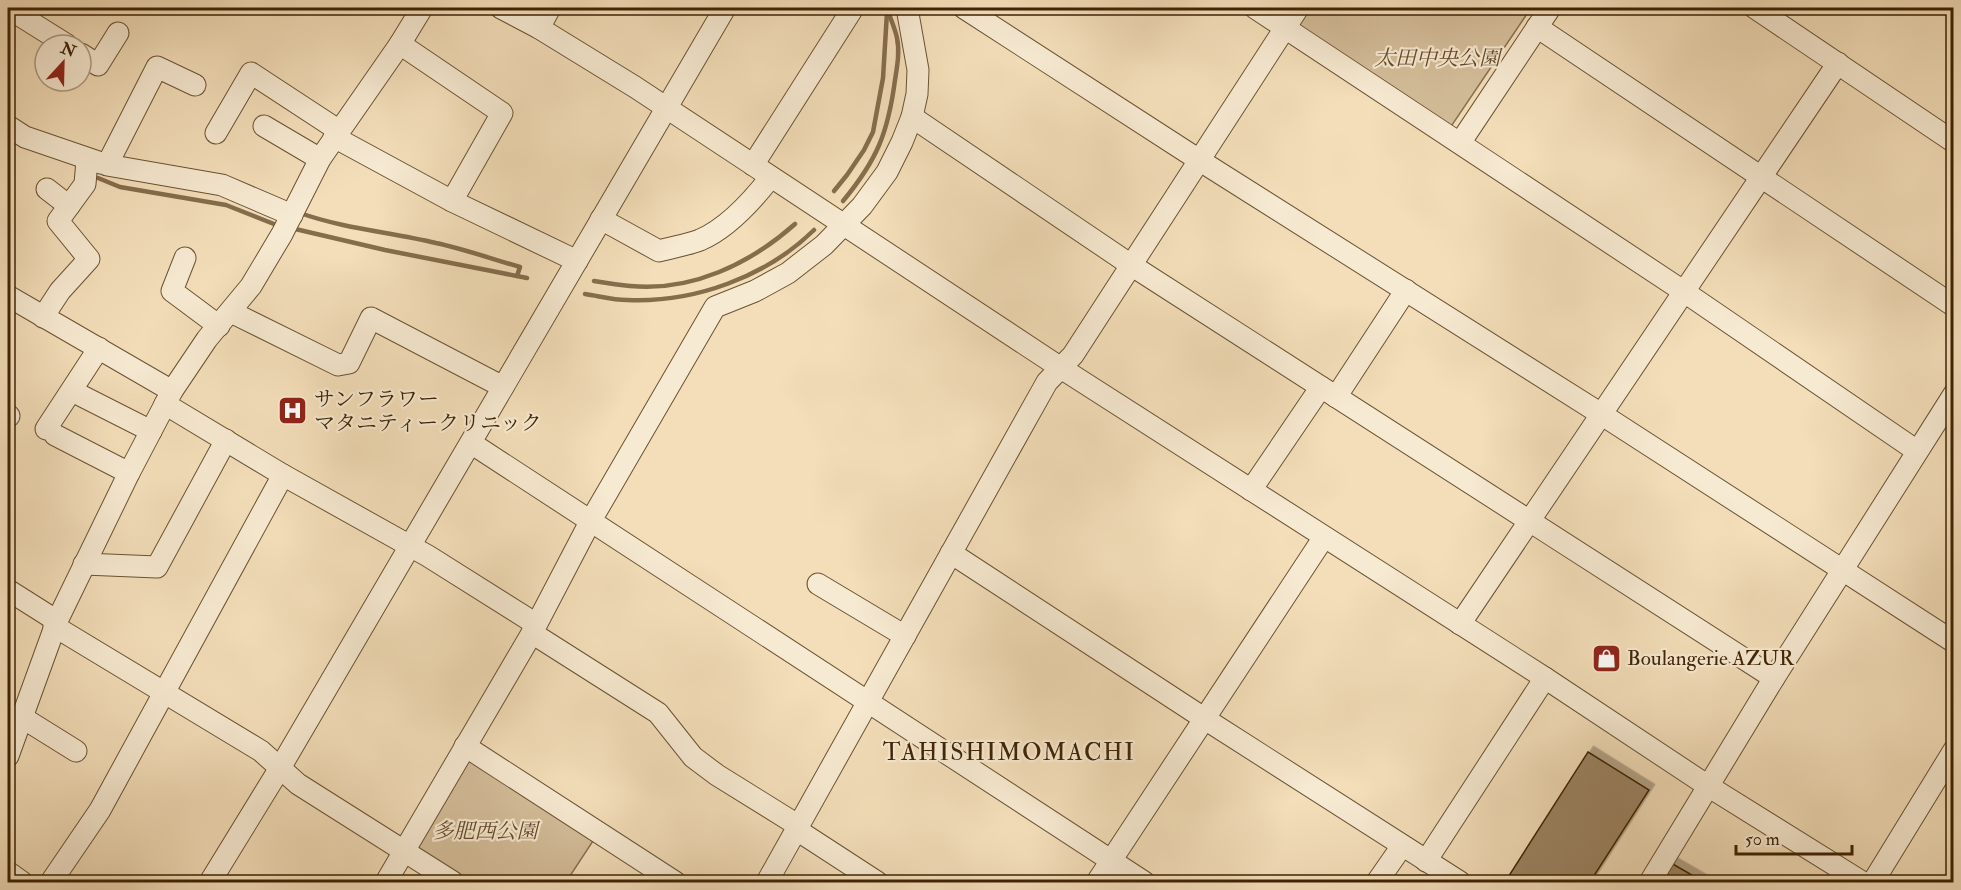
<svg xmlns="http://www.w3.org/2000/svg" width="1961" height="890" viewBox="0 0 1961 890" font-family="'IM FELL Double Pica','Noto Serif JP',serif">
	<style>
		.green { fill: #d4be9a; stroke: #897050; stroke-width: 1.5 }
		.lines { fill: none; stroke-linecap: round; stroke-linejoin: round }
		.stream { stroke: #856d4c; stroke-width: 4.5 }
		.building { fill: #9c8463; stroke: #3e2305; stroke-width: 1.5; filter: url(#shadow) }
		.minor-casing { stroke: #6b5232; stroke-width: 23 }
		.minor { stroke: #f7ead2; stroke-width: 21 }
		.labels { text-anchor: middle; stroke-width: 4.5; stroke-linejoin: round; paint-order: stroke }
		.park-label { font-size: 21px; font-style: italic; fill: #644a2a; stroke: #f7ead2 }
		.poi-label { font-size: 21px; fill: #3e2305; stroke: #f7ead2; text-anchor: start }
		.quarter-label { font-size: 24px; letter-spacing: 1.5px; fill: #3e2305; stroke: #f7ead2 }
	</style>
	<defs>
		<filter id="shadow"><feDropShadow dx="5.5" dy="-5.5" stdDeviation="0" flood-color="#0004"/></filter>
	</defs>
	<rect width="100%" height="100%" fill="#f3deb9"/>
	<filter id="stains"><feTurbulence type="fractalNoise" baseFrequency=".00333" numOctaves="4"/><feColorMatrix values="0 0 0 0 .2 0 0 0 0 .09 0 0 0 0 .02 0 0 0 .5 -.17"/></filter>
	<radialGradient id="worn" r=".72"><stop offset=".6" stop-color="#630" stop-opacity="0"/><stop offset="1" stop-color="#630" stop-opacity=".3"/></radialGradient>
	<g class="green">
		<path d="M1306 8H1531L1450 128 1300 26 1301 16Z"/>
		<path d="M472 761 593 841 566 882H465L420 854 418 844 465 762Z"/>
	</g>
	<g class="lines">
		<g class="stream">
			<path d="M98 178 120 187 226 205 279 226"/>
			<path d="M834 191 847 175 864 150 873 132 883 78 887 12"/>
			<path d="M843 201C877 160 888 133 895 80 897 67 900 52 897 38 895 28 890 18 887 8"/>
			<path d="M300 213C345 229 391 232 436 243 464 249 492 259 520 267L517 276"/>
			<path d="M291 228 385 250 527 278"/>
			<path d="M594 281C606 283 618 285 630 286 691 292 750 264 795 224"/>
			<path d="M585 294C599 296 613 300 627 300 694 303 766 277 814 230"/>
		</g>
	</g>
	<g class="building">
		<path d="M1588 752 1649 790 1590 882H1505Z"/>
		<path d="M1671 863 1704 882H1659Z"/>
	</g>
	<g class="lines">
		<defs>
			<g id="minor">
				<path d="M8 8 67 45"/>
				<path d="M501 8 539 28 635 87 1061 368 1545 678 1708 786 1862 882"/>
				<path d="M964 8 1199 160 1601 414 1954 642"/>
				<path d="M1255 8 1683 291 1917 451"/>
				<path d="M1755 8 1954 142"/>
				<path d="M1537 27 1954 306"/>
				<path d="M539 28 550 8"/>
				<path d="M81 54 98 65 118 33"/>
				<path d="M195 85 157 67 107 165 222 185 292 215"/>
				<path d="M912 117 1131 265 1774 678"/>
				<path d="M8 126 25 137 101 163"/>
				<path d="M264 126 320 159"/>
				<path d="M216 133 251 73 338 130"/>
				<path d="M334 137 452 201 502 113 400 44"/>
				<path d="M1460 143 1550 8"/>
				<path d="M753 165 853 8"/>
				<path d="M47 189 69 206"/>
				<path d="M452 201 577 261"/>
				<path d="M601 219 659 251C673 247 687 245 700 240 728 228 752 201 770 178"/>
				<path d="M185 258 172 291 219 326"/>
				<path d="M8 296 172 391"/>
				<path d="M231 312 338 365 349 363 371 318 503 387"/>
				<path d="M43 317 60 291 89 259 58 221 85 184 87 160"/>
				<path d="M72 391 151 431"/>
				<path d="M1336 397 1406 290"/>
				<path d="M165 404 283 475 428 556 536 624"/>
				<path d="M8 415 9 416"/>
				<path d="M46 429 99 348"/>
				<path d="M55 435 129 473"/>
				<path d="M471 443 1144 882"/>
				<path d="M1251 490 1321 387"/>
				<path d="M951 553 1205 719 1460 882"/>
				<path d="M84 564 157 567 226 440"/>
				<path d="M818 584 905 636"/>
				<path d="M8 590 57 621"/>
				<path d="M1460 624 1838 63"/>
				<path d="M54 626 261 751 298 784 453 882"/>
				<path d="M532 633 658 713 693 757 717 775 799 826"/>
				<path d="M23 718 76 751"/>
				<path d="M465 746 675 882"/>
				<path d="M8 756 57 621 129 473 172 391 207 339 251 286 282 234 320 159 400 44 422 8"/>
				<path d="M797 830 877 882"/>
				<path d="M1426 861 1545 678"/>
				<path d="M8 872 22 882"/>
				<path d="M51 882 100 810 283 475"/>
				<path d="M210 882 280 768 725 8"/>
				<path d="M386 882 532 633 590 522 715 307 755 291 788 273 824 245 862 206 887 172 902 142 912 117 917 94 918 70 907 8"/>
				<path d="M767 882 1047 382 1073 355 1298 8"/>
				<path d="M1097 882 1324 537"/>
				<path d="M1377 882 1402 846"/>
				<path d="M1650 882 1774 678 1954 394"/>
				<path d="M1873 882 1954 750"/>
			</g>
		</defs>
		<use href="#minor" class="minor-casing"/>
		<use href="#minor" class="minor"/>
	</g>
	<defs>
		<symbol id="hospital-square" viewBox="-11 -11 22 22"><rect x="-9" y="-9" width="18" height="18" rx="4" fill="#8f2418" stroke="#f7ead2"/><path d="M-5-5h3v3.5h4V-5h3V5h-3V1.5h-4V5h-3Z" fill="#fff"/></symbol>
		<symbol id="shop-square" viewBox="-11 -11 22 22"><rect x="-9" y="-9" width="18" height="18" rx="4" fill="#8f2418" stroke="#f7ead2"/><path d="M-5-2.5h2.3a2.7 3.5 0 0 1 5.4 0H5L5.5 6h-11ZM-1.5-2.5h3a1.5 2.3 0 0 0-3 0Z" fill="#fff"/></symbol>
	</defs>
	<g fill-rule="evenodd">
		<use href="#hospital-square" x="276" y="394" width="33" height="33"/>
		<use href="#shop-square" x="1590" y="642" width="33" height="33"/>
	</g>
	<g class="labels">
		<g class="park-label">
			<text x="1437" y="65">太田中央公園</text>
			<text x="485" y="838">多肥西公園</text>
		</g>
		<g class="poi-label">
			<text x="314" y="406">サンフラワー<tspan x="314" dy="24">マタニティークリニック</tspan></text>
			<text x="1627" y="665">Boulangerie AZUR</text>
		</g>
		<g class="quarter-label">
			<text x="1009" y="760">TAHISHIMOMACHI</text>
		</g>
	</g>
	<rect width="1961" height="890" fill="none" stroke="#f3deb9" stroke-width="30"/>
	<rect x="9" y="9" width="1943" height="872" fill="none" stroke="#3e2305" stroke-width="3"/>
	<rect x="15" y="15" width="1931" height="860" fill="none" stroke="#3e2305" stroke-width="1.5"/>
	<g transform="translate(63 63) rotate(22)"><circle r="28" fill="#f7ead2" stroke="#ad9a80" stroke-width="1.5"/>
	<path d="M0-4.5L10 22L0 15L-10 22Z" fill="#8f2418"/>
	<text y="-9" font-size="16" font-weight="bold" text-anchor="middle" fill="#3e2305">N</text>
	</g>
	<path d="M1736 845v9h116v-9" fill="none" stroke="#3e2305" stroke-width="3"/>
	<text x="1745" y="845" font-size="18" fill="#3e2305" stroke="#f7ead2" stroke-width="4.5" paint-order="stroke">50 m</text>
	<rect width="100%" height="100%" filter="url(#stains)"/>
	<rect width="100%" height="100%" fill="url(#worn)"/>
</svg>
